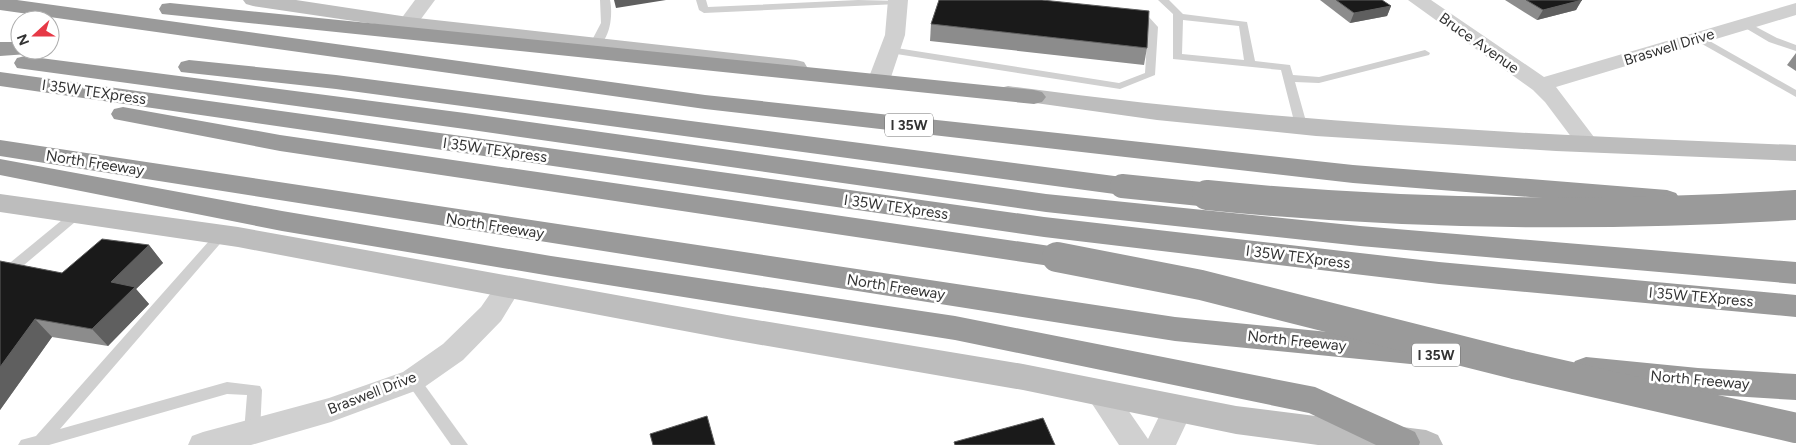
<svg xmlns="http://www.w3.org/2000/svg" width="1796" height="445" viewBox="0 0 1796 445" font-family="Figtree,sans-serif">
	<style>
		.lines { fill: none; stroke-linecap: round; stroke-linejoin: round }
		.service { fill: #d0d0d0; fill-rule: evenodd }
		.minor { fill: #d0d0d0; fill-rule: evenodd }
		.secondary { fill: #bdbdbd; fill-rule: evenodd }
		.motorway { fill: #9a9a9a; fill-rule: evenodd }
		.motorway-bridge-far1 { stroke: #9a9a9a; stroke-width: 24 }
		.motorway-bridge { stroke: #9a9a9a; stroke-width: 30 }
		.wall { fill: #8c8c8c }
		.shaded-wall { fill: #5f5f5f }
		.building { fill: #1a1a1a; stroke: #5f5f5f }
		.labels { text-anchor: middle; stroke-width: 5; stroke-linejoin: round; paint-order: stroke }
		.shield { fill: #fff; stroke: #707070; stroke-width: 1 }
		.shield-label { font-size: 14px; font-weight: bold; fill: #333 }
		.street-label { font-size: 15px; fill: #333; stroke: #fff }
	</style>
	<rect width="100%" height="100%" fill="#fff"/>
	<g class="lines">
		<g class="service">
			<path d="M600 0H610C613 13 611 42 595 47L590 44 601 23Z"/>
			<path d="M696 0H706L708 7 858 0 903 1 898 4 704 13 699 10Z"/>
			<path d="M1158 0H1169L1183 14 1247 22 1255 61 1290 65 1293 75 1319 77 1425 50 1430 53 1429 55 1319 83 1295 82 1307 125 1301 128 1295 125 1281 70 1173 59V14ZM1183 20 1239 26 1244 60 1182 54Z"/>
			<path d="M1134 14 1148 16 1158 27 1155 75 1120 89 890 53 885 50 890 47 1119 83 1145 73 1148 27 1142 21 1131 19V15Z"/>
			<path d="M1745 21 1777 38 1796 45V51L1769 42 1742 26V22Z"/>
			<path d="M1699 35 1796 90V97L1695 40 1694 38Z"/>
			<path d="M77 210 81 211 83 214 81 217 5 281 0 283V271L73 211Z"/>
			<path d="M221 231 225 232 227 235 225 238 60 429 227 382 260 386 262 390 260 432 257 437 252 438 247 437 244 432 247 395 227 394 49 445H18L21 440 36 436 217 232Z"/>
			<path d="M413 374 418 376 468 445H451L408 384 406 380 408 376Z"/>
		</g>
		<g class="minor">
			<path d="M415 0H435L415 27H401L398 23Z"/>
			<path d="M888 0H908L905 35 891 77 887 81 880 83 873 81 869 77 885 35Z"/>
			<path d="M1408 0H1431L1544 77 1796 3V15L1556 87 1600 145 1597 150 1589 152 1581 150 1545 102 1533 90Z"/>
			<path d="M508 278 517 281 521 288 501 321 463 360 423 388 331 422 251 445H188L192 436 203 432 329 398 403 372 443 344 481 307 499 281Z"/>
			<path d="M1100 381 1110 384 1148 439 1167 400 1178 397 1189 400 1193 409 1176 445H1119L1085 393 1090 384Z"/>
		</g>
		<g class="secondary">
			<path d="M243 0H296L408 17 796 60 804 62 807 67 804 72 796 74 408 29 253 6 246 4Z"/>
			<path d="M1008 86C1270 122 1532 135 1796 145V161L1556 151 1316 136 1157 120 1000 98 996 93 1000 88Z"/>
			<path d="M0 194 238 227 727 315 1023 364 1236 406 1426 430 1438 435 1443 445H1318L1236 434 1023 390 727 339 238 247 0 212Z"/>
		</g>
		<g class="motorway">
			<path d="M0 0H17L705 95 1353 165 1667 190 1676 193 1680 199 1676 205 1667 208 1353 183 705 109 0 10Z"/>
			<path d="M170 3 1034 90 1042 92 1046 97 1042 102 1034 104 162 14 159 9 162 4Z"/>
			<path d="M0 42H20V50H31L28 54 0 56Z"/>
			<path d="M25 56 465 113 1046 194 1360 226 1796 262V284L1360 246 1046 212 465 129 17 68 14 63 17 58Z"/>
			<path d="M189 60 336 75 1122 177 1131 180 1135 186 1131 192 1122 195 336 89 181 72 178 67 181 62Z"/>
			<path d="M0 72 1044 217 1439 262 1796 295V317L1439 284 1044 237 0 86Z"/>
			<path d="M123 107 280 135 1057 247 1067 250 1071 257 1067 264 1057 267 280 151 114 119 111 114 114 109Z"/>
			<path d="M0 140 1175 317 1441 343 1452 346 1457 355 1452 364 1441 367 1175 341 0 156Z"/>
			<path d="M0 159 282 211 551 256 955 316 1315 387 1415 432 1420 442 1419 445H1376L1309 413 955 340 551 276 282 231 0 175Z"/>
			<path d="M1586 357 1698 368 1796 374V400L1698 394 1586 383 1575 379 1570 370 1575 361Z"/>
		</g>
		<path class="motorway-bridge-far1" d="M1122 186 1220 196"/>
		<g class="motorway-bridge">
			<path d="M1207 195C1404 215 1599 217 1796 205"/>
			<path d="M1057 257 1201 285 1514 364 1796 428"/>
		</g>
	</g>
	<g class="wall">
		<path d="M1320 0H1382L1391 6 1387 16 1350 23Z"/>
		<path d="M1505 0H1581L1576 10 1537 20Z"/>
		<path d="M931 24 1147 48 1144 65 930 41Z"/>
		<path d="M1796 53V71L1787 65Z"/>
		<path d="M149 245 163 263 136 289 149 304 108 346 52 337 0 410V261L62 273Z"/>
	</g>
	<g class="shaded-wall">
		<path d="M614 0H666L616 8Z"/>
		<path d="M1582 0 1576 10 1537 20 1543 10Z"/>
		<path d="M1391 6 1387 16 1350 23 1354 13Z"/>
		<path d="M149 245 163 263 136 289 149 304 108 346 92 329 111 282Z"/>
		<path d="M35 319 52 337 0 410V367Z"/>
	</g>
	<g class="building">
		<path d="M939 0H1042L1149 11 1147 48 931 24Z"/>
		<path d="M1336 0H1382L1391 6 1354 13Z"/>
		<path d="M1526 0H1582L1543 10Z"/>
		<path d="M102 239 149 245 111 282 135 287 92 329 35 319 0 367V261L62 273Z"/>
		<path d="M707 416 715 445H653L650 434Z"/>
		<path d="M1043 418 1055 445H955L954 442Z"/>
	</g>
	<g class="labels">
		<g class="shield">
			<rect x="885" y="113.5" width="48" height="23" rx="4"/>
			<rect x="1412" y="343.5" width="48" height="23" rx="4"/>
		</g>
		<g class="shield-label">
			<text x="909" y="130">I 35W</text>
			<text x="1436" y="360">I 35W</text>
		</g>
		<g class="street-label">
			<text transform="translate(1479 43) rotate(35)" y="5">Bruce Avenue</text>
			<text transform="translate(1669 47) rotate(-17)" y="5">Braswell Drive</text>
			<text transform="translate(94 92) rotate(8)" y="5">I 35W TEXpress</text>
			<text transform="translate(495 150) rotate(8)" y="5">I 35W TEXpress</text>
			<text transform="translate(95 163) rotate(9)" y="5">North Freeway</text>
			<text transform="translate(896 207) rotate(8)" y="5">I 35W TEXpress</text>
			<text transform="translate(495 226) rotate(9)" y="5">North Freeway</text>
			<text transform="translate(1298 257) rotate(7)" y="5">I 35W TEXpress</text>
			<text transform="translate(896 287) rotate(9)" y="5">North Freeway</text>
			<text transform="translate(1701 297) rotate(5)" y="5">I 35W TEXpress</text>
			<text transform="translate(1297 341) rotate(6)" y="5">North Freeway</text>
			<text transform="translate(1700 380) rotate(5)" y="5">North Freeway</text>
			<text transform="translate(372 393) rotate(-21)" y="5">Braswell Drive</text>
		</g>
	</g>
	<g transform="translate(35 35) rotate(249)"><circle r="24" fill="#ffffff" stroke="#adadad"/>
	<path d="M0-4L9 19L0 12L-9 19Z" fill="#e63946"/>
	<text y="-8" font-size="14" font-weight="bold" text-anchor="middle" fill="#333333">N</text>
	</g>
</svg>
